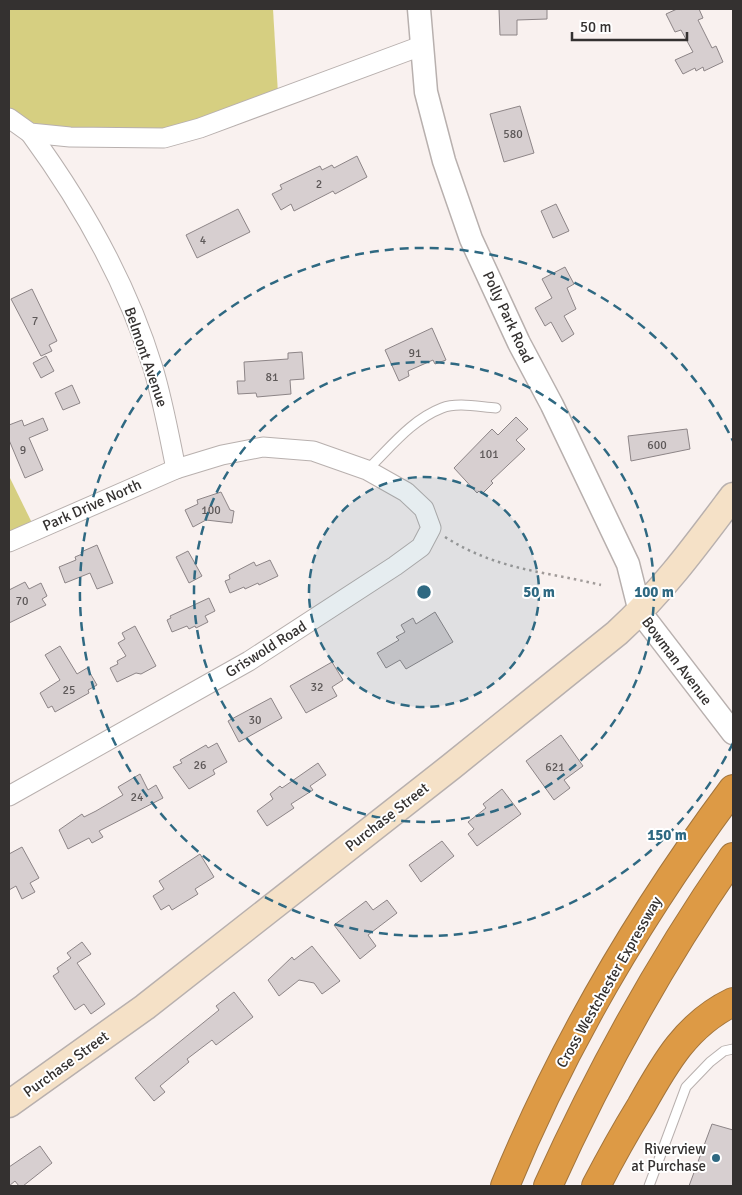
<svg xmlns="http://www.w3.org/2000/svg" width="742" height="1195" viewBox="0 0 742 1195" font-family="Signika,sans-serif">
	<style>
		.green { fill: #d6cf81 }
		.building { fill: #d7cfd0; stroke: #8d8587 }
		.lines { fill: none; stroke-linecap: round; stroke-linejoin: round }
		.service-casing { stroke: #b8b0ae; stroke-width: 11 }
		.minor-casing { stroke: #b8b0ae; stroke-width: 21 }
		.tertiary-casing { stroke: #b8b0ae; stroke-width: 25 }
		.secondary-casing { stroke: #b8b0ae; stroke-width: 29 }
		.motorway-casing { stroke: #a2753e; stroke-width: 30 }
		.path { stroke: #a19b99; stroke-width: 2.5; stroke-dasharray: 2.5 4; stroke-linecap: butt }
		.service { stroke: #fff; stroke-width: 9 }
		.minor { stroke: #fff; stroke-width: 19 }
		.tertiary { stroke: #fff; stroke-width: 22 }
		.secondary { stroke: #f5e1c7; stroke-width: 26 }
		.motorway { stroke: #dd9a45; stroke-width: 28 }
		.ring { fill: none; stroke: #2f6982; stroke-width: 2.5; stroke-dasharray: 9 6 }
		.poi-dot { fill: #2f6982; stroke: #fff; stroke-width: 2 }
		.labels { text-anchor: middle; stroke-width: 4; stroke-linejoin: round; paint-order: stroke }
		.number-label { font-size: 12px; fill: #5d5858 }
		.street-label { font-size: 15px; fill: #343130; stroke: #fff }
		.poi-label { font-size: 15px; fill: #343130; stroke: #fff; text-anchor: end }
		.centre { fill: #2f6982; stroke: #fff; stroke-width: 2.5 }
		.ring-label { font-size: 15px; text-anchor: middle; font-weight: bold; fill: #2f6982; stroke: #fff; stroke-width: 4; stroke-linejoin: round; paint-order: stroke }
	</style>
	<rect width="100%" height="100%" fill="#f9f1ef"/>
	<g class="green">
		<path d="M9 9H273L278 94 164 132 90 131 32 126 9 113Z"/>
		<path d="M9 476 34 527 9 539Z"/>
	</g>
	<g class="building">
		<path d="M499 9H547V19L517 20V35H500Z"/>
		<path d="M677 9H699L703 18 698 20 712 48 716 46 723 62 704 71 703 67 696 71 695 68 683 74 675 60 693 52 681 30 675 32 666 14Z"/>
		<path d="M520 106 534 153 504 162 490 114Z"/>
		<path d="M357 156 367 177 335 194 333 191 294 211 291 204 281 210 272 194 282 189 280 185 320 166 322 170 332 165 334 168Z"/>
		<path d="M556 204 569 231 553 238 541 211Z"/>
		<path d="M238 209 250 232 197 258 186 235Z"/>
		<path d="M565 267 574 284 567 288 576 309 564 316 574 334 562 342 551 322 545 326 535 308 552 298 542 279Z"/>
		<path d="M32 289 57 341 49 345 52 351 41 356 11 299Z"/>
		<path d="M432 328 446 360 435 364 433 360 408 371 409 376 399 381 385 350Z"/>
		<path d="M302 352 304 379 290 380 291 394 257 397 256 393 238 394 237 381H245L244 362 288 359V353Z"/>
		<path d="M46 356 54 371 41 378 33 363Z"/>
		<path d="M72 385 80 403 63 410 55 393Z"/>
		<path d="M516 417 528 429 516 440 525 449 491 481 493 483 482 494 479 491 477 493 454 468 492 429 498 435Z"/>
		<path d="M43 418 48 430 29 438 43 470 25 478 9 440V425L22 420 24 426Z"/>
		<path d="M687 429 690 449 631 461 628 436Z"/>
		<path d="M221 492 230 510 234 511 232 523 206 520 193 527 185 510 198 504 197 500Z"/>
		<path d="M97 545 113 583 97 589 90 573 65 583 59 567 76 560 75 557 82 554 81 552Z"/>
		<path d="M188 551 202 576 189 583 176 557Z"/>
		<path d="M270 560 278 576 259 585 258 583 245 589 244 587 230 593 225 581 230 579 229 575 254 562 256 566Z"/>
		<path d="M25 582 29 589 41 583 47 596 42 599 46 605 9 623V590Z"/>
		<path d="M209 598 215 611 205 616 208 622 196 628 195 626 189 629 187 626 172 632 167 620 171 618 170 616Z"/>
		<path d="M435 612 453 642 406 669 400 660 386 668 377 653 399 640 396 637 405 632 401 625 413 618 416 624Z"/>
		<path d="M135 626 156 666 141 674 136 673 117 682 110 668 118 664 117 661 126 656 118 643 125 639 122 633Z"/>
		<path d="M60 646 77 674 87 668 97 685 88 690 89 693 55 712 52 706 48 708 40 693 60 680 45 655Z"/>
		<path d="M332 662 343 680 332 687 337 696 306 713 290 686Z"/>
		<path d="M271 698 282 718 239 742 228 721Z"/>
		<path d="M561 735 583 766 564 780 570 788 554 800 526 761Z"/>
		<path d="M217 743 227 762 213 770 215 774 189 789 173 767 182 763 180 760 206 745 208 748Z"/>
		<path d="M318 763 326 775 310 786 313 790 291 804 294 808 267 826 257 811 273 799 270 794 280 786 282 788Z"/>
		<path d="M140 774 148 790 156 785 163 798 99 831 103 837 92 843 89 838 68 849 59 830 82 814 84 817 96 811 123 795 118 787Z"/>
		<path d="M502 789 521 814 477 846 468 834 474 829 468 822 486 808 483 804Z"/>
		<path d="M442 841 454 856 421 882 409 865Z"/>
		<path d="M22 847 39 878 30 883 35 892 22 899 16 886 9 890V854Z"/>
		<path d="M200 854 214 877 195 889 198 894 172 910 169 905 161 910 153 896 164 889 159 881Z"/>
		<path d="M387 900 397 913 368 935 376 946 360 959 334 925 366 901 373 910Z"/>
		<path d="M82 942 91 954 77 963 105 1004 91 1014 84 1004 75 1010 53 976 59 972 57 968 71 958 67 953Z"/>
		<path d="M312 946 340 981 322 994 314 983 299 980 279 996 268 980 292 957 294 960Z"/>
		<path d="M234 992 253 1017 216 1045 212 1040 187 1059 189 1062 160 1086 165 1092 154 1101 135 1078 219 1010 216 1006Z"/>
		<path d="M712 1124 733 1130V1186H689Z"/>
		<path d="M40 1146 52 1163 23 1186H19L15 1181 9 1186V1167Z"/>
	</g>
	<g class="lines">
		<defs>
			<g id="service">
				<path d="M367 470C390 448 411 420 442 408 457 402 480 407 496 408"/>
				<path d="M649 1186 686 1087 710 1062 724 1051 733 1049"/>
			</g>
			<g id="minor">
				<path d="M9 118 30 133 70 137 164 138 200 128 421 46"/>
				<path d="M30 133C82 204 127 283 153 368 163 401 169 435 176 469"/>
				<path d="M9 542 176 469 222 455 263 447 313 451 367 470 406 492 424 509 431 528 421 547 395 566 249 661 9 796"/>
			</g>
			<path id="tertiary" d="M419 9 426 92 444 161 471 239 519 343 552 405 628 564 640 612 733 733"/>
			<path id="secondary" d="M9 1104 145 1007 452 766 617 633C662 592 697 544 733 496"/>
			<g id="motorway">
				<path d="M505 1186C563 1045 642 911 733 789"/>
				<path d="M548 1186C600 1071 661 961 733 857"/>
				<path d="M596 1186C610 1159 625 1132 641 1106 665 1063 687 1024 733 1002"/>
			</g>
		</defs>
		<use href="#service" class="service-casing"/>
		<use href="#minor" class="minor-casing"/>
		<use href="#tertiary" class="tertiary-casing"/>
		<use href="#secondary" class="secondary-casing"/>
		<use href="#motorway" class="motorway-casing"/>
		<path class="path" d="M445 537C497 570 543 571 601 585"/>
		<use href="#service" class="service"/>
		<use href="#minor" class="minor"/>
		<use href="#tertiary" class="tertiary"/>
		<use href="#secondary" class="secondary"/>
		<use href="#motorway" class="motorway"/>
	</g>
	<circle cx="424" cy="592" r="115" fill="#2f6982" fill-opacity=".12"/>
	<g class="ring">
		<circle cx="424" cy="592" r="115"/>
		<circle cx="424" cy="592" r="230"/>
		<path d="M733 743A344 344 0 1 1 733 441"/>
	</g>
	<circle class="poi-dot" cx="716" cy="1158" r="5"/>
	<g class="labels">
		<g class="number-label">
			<text x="513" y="138">580</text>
			<text x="319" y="188">2</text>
			<text x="203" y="244">4</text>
			<text x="35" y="325">7</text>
			<text x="415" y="357">91</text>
			<text x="272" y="381">81</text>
			<text x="657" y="449">600</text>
			<text x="23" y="454">9</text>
			<text x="489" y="458">101</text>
			<text x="211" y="514">100</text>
			<text x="22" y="605">70</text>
			<text x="317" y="691">32</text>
			<text x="69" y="694">25</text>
			<text x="255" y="724">30</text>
			<text x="200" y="769">26</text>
			<text x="555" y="771">621</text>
			<text x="137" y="801">24</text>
		</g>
		<g class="street-label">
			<text transform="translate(508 317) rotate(65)" y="5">Polly Park Road</text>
			<text transform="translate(146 357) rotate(71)" y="5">Belmont Avenue</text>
			<text transform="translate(92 505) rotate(-24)" y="5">Park Drive North</text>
			<text transform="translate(266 649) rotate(-32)" y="5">Griswold Road</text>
			<text transform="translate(677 661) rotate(53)" y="5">Bowman Avenue</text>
			<text transform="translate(387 817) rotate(-38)" y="5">Purchase Street</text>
			<text transform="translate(609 982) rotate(-60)" y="5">Cross Westchester Expressway</text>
			<text transform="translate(66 1064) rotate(-36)" y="5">Purchase Street</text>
		</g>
		<g class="poi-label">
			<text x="706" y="1154">Riverview<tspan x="706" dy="17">at Purchase</tspan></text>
		</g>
	</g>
	<circle cx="424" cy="592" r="8" class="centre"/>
	<g class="ring-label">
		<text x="539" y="597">50 m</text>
		<text x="654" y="597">100 m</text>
		<text x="667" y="840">150 m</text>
	</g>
	<rect width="742" height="1195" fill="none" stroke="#343130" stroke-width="20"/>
	<path d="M572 32v8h115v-8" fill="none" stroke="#343130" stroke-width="2.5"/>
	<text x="580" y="32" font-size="15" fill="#343130" stroke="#ffffff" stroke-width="4" paint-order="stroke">50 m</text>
</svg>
